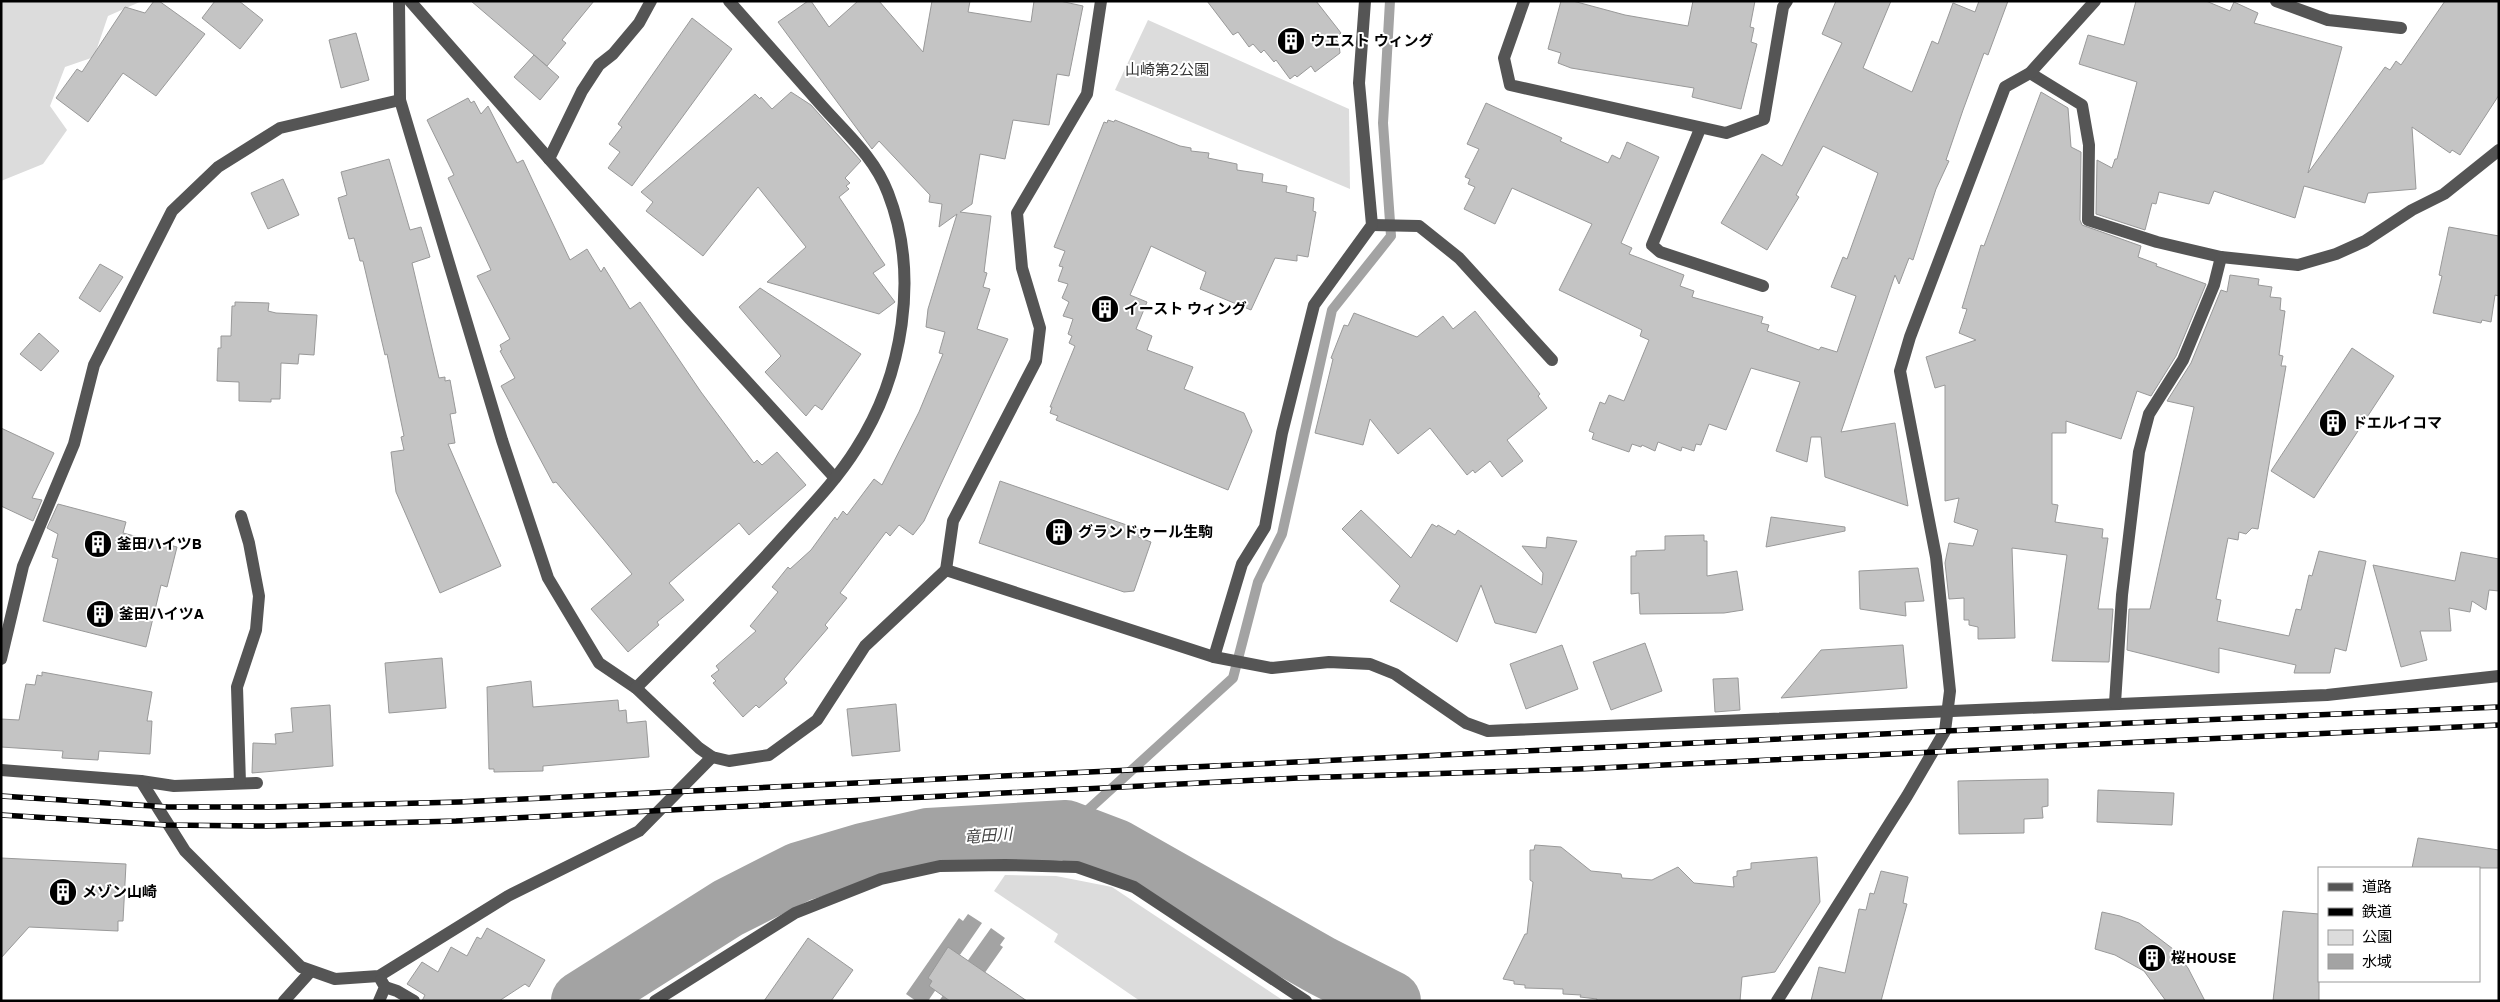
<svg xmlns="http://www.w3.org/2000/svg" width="2500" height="1002" viewBox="0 0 2500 1002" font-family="'IBM Plex Sans','Noto Sans JP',sans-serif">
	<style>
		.green { fill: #dcdcdc }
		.water { fill: #a3a3a3 }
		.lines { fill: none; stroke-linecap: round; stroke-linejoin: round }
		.stream { stroke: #a3a3a3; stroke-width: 10 }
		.river { stroke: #a3a3a3; stroke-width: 60 }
		.building { fill: #c4c4c4; stroke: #999 }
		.minor { stroke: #555; stroke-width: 12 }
		.rail-casing { stroke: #000; stroke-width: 5.5 }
		.rail { stroke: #fff; stroke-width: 4; stroke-dasharray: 11; stroke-linecap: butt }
		.labels { text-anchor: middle; stroke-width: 4; stroke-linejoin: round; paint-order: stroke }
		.poi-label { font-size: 15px; font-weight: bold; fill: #000; stroke: #fff; text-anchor: start }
		.park-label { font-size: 15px; fill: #333; stroke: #fff }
		.water-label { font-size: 16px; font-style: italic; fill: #444; stroke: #fff }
	</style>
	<rect width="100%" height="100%" fill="#fff"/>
	<g class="green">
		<path d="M1 1H142L108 16 94 57 65 67 50 106 67 130 43 164 1 181Z"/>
		<path d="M1148 20 1349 109 1350 189 1115 90Z"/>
		<path d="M1005 875 1056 876 1112 887 1284 1001H1140L1054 942 1058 934 994 891Z"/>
	</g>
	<g class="water">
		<path d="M968 914 982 923 928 1001H916L906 994 959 918 963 921Z"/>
		<path d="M991 928 1005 938 1000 945 1003 947 965 1001H939Z"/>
	</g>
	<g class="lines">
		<path class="stream" d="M1066 830 1233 678 1258 582 1282 534 1332 310 1391 236 1383 123 1390 1"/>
		<path class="river" d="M581 1001 728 908 799 872 863 853 928 838 1066 830 1116 849 1322 966 1391 1001"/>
	</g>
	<g class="building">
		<path d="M154 1H159L205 34 156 96 123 73 88 122 56 98 77 69 82 72 125 7 145 13Z"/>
		<path d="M215 1H239L263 20 240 49 202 18Z"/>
		<path d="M471 1H594L562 40 566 43 547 66Z"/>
		<path d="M808 1H811L829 27 858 1H879L923 52 932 1H970L968 12 1031 22 1034 1H1060L1083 6 1069 76 1057 74 1049 125 1013 120 1005 159 980 154 972 204 960 212 991 216 984 272 987 273 983 287 990 289 977 329 1008 339 924 521 913 535 899 525 890 536 886 532 840 593 847 598 825 625 828 628 784 679 787 683 759 708 756 705 743 717 713 683 716 681 711 676 719 670 716 666 756 631 750 626 778 592 772 587 788 567 790 569 811 550 835 517 837 520 843 511 847 515 874 479 882 485 919 412 943 354 939 353 945 332 926 327 928 309 957 214 939 227 942 204 929 202 930 195 879 141 872 149 778 22Z"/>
		<path d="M1207 1H1316L1341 33 1335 38 1339 44 1340 53 1315 72 1311 66 1297 77 1295 75 1290 79 1276 60 1274 62 1264 50 1261 53 1253 44 1249 47 1238 32 1233 35Z"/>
		<path d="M1561 1H1573L1625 15 1688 26 1693 1H1755L1750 27 1754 28 1751 42 1757 44 1741 109 1692 97 1694 88 1571 68 1558 63 1561 53 1548 49Z"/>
		<path d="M1836 1H1891L1863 68 1912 92 1932 41 1938 44 1953 3 1975 12 1979 1H2008L1988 55 1984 53 1963 110 1946 160 1949 161 1936 189 1913 260 1909 258 1899 284 1895 275 1841 432 1895 423 1908 506 1825 477 1821 437H1811L1807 462 1776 451 1800 382 1751 368 1726 430 1709 424 1701 445 1696 444 1694 451 1682 447 1681 451 1658 442 1655 451 1642 445 1641 447 1632 444 1629 452 1592 439 1594 433 1589 431 1600 402 1605 404 1609 395 1624 401 1649 340 1640 336 1642 330 1559 290 1592 224 1512 188 1495 224 1464 209 1475 187 1468 184 1470 179 1465 177 1479 149 1467 144 1486 103 1562 138 1560 141 1608 163 1612 155 1620 159 1627 142 1659 157 1621 243 1632 248 1629 254 1684 275 1680 286 1694 291 1692 297 1763 317 1761 323 1769 325 1767 331 1819 350 1821 347 1837 352 1856 296 1831 287 1843 257 1847 259 1878 173 1823 146 1796 195 1799 197 1767 250 1721 223 1762 154 1782 166 1842 43 1822 34Z"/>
		<path d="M2136 1H2206L2230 11 2234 2 2258 13 2254 23 2342 47 2308 173 2385 67 2390 70 2396 61 2401 65 2445 1H2499V95L2460 155 2452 150 2450 153 2412 127 2416 189 2368 193 2365 203 2304 186 2295 218 2214 191 2209 204 2159 192 2156 204 2152 203 2145 230 2096 214 2097 160 2112 168 2115 159H2117L2137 82 2079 64 2088 35 2124 45Z"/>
		<path d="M692 18 732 49 632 186 608 168 620 152 609 144 622 127 618 124Z"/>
		<path d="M356 33 369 80 341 88 329 40Z"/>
		<path d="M534 55 559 77 540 100 514 77Z"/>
		<path d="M791 92 811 105 861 161 845 178 850 183 846 186 849 189 839 197 885 265 873 273 895 302 879 314 767 282 806 247 758 187 703 256 646 211 653 202 641 192 755 94 760 99 761 97 772 109Z"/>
		<path d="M2041 92 2068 108 2071 147 2081 152 2080 220 2082 225 2141 246 2138 257 2157 264 2156 266 2206 284 2176 356 2151 396 2137 391 2121 439 2066 421V433H2052V504L2058 505 2055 522 2103 529 2102 538H2108L2098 609H2113L2109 662 2052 661 2067 555 2012 548 2015 638 1978 639V627L1969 625V620H1964V598L1949 599 1945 563 1949 543 1973 546 1978 530 1954 522 1959 498 1945 501V385L1935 388 1926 357 1976 340 1959 333 1967 309 1962 308 1981 245 1984 246Z"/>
		<path d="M468 98 471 103 474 101 481 114 488 106 517 163 523 160 570 260 587 249 601 272 604 267 630 309 640 302 701 392 754 463 757 460 762 465 777 452 806 485 749 535 739 523 669 583 684 600 657 622 659 625 628 652 591 609 632 574 556 482 553 483 501 386 515 378 500 351 502 350 500 345 510 339 477 276 491 270 448 178 454 175 427 120Z"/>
		<path d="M1108 120 1114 122 1115 120 1180 146 1191 148V151L1209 153 1208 158 1237 164V170L1263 174 1262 182 1287 186 1286 192 1314 198 1313 211 1316 212 1308 257 1297 255V261L1275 258 1251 310 1200 289 1206 272 1151 246 1130 295 1147 302 1136 329 1152 336 1147 350 1193 367 1184 389 1244 413 1252 431 1228 490 1056 420 1058 416 1050 413 1052 407H1050L1075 346 1069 343 1072 336 1068 334 1073 319 1063 316 1069 302 1062 298 1068 284 1058 281 1063 267 1059 266 1065 251 1054 247 1104 122 1107 123Z"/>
		<path d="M389 159 410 230 421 227 430 257 412 263 439 378 445 377V381L450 380 456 413 450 414 455 443 448 444 501 566 440 593 396 492 391 452 404 450 401 437 404 436 387 354 385 355 363 261H360L354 238 349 239 338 198 347 195 341 172Z"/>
		<path d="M283 179 299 215 268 229 251 193Z"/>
		<path d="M2449 227 2499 236V296L2495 295 2491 322 2482 320 2481 323 2433 313 2442 276 2439 275Z"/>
		<path d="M100 264 123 277 100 312 79 298Z"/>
		<path d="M2230 275 2259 279 2258 285 2272 287 2270 297 2281 298 2280 310 2285 311 2279 355 2283 356 2281 366H2286L2258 529 2252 528 2246 534 2239 532 2238 540 2228 538 2216 599 2221 600 2217 621 2289 636 2296 609 2301 610 2309 575 2312 576 2319 551 2366 561 2346 651 2335 648 2330 673H2294L2296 665 2219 648V673L2127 650 2129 609H2150L2194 407 2167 401 2191 363 2221 290 2227 292Z"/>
		<path d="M760 288 861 354 822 410 815 405 806 416 765 372 781 356 739 307Z"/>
		<path d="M235 302 269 303 268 311 276 313 317 315 314 355 299 354 298 364 281 363 280 399H271V402L239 401V382L217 381 218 348H221V336H231L232 306H235Z"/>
		<path d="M1475 311 1540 394 1538 396 1547 408 1507 440 1523 461 1502 477 1490 461 1475 473 1473 470 1467 475 1430 428 1398 454 1370 419 1363 445 1315 433 1333 359 1331 358 1344 325 1348 326 1354 313 1417 337 1443 316 1453 329Z"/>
		<path d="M39 333 59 351 41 371 20 354Z"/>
		<path d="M2352 348 2394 376 2314 498 2271 471Z"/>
		<path d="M1 428 54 453 32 498 42 500 33 521 1 506Z"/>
		<path d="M1000 481 1141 530 1138 537 1151 542 1134 591 1124 592 979 543Z"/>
		<path d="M58 504 126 522 123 533 177 547 167 587 161 585 146 647 43 621 58 559 52 557 58 534 47 528Z"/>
		<path d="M1361 510 1411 558 1432 524 1437 527 1438 525 1455 535 1458 530 1542 585 1543 573 1522 546 1546 548 1547 537 1577 541 1536 633 1495 623 1481 585 1457 642 1390 601 1400 586 1342 529Z"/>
		<path d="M1771 517 1845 527V531L1766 547Z"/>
		<path d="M1704 535V541H1707V576L1737 571 1743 610 1724 613 1640 614 1639 593 1631 594V556H1636V551L1665 550V536Z"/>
		<path d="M2461 552 2499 559V591L2489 590 2486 610 2472 601 2470 612 2449 608 2451 631H2420L2427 660 2401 667 2373 565 2455 581Z"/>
		<path d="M1918 568 1924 601 1905 602 1906 616 1860 609 1859 571Z"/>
		<path d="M1645 643 1662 691 1611 710 1593 662Z"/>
		<path d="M1562 645 1578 689 1526 709 1510 664Z"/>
		<path d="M1903 645 1907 688 1781 698 1821 650Z"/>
		<path d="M442 658 446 708 389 713 385 663Z"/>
		<path d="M42 672 152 692 147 721H152L150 754 99 751 98 760 62 758 63 751 1 747V719L19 720 26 684 35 685 37 675 42 676Z"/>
		<path d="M1738 678 1740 710 1715 712 1713 679Z"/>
		<path d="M531 681 533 707 618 700 619 711 626 710 627 723 646 721 649 757 543 766V771L494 772V769H489L487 687Z"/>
		<path d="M896 704 900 751 852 756 847 709Z"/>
		<path d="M330 705 333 766 252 773 253 743 276 744 275 734 293 732 291 708Z"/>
		<path d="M2048 779V806L2042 807 2043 818 2024 819V833L1959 834 1958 781Z"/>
		<path d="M2098 790 2174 793 2172 825 2097 822Z"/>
		<path d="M2418 838 2499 850V868H2412Z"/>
		<path d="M1535 845 1561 847 1591 871 1621 874 1622 878 1652 880 1678 867 1694 883 1734 887 1733 877 1737 876V871L1751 869V863L1817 857 1820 902 1775 972 1742 977 1740 1001H1597V999L1580 997 1581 995 1563 994V989L1525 988V985L1514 984V981L1503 979 1525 934H1527L1533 882 1530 880V850H1534Z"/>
		<path d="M1 858 126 864 123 921H118V931L29 927 1 958Z"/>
		<path d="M1881 871 1908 877 1903 903 1907 904 1881 1001H1811L1819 967 1845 973 1859 909 1866 910 1870 893 1874 894Z"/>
		<path d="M2283 911 2319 914V1001H2273Z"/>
		<path d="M2102 912 2120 916 2139 923 2173 949 2188 968 2205 1001H2166L2144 971 2115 955 2095 949Z"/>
		<path d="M487 928 545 960 529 987 525 984 499 1001H422L425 995 407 984 422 962 438 972 451 947 467 956 477 937 481 939Z"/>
		<path d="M808 938 853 970 831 1001H764Z"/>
		<path d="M948 947 1027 1001H950L929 986 932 981 928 978Z"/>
	</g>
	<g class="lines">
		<g class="minor">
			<path d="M399 1 400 100 502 440 548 578 599 663 636 688 699 748 712 757 729 761 769 755 817 720 865 646 946 570 1214 657 1272 668 1329 662 1370 664 1395 674 1466 723 1488 731 2327 695 2499 676"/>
			<path d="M410 1 689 318 835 478"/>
			<path d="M1524 1 1504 58 1510 85 1726 133 1764 119 1783 7 1787 1"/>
			<path d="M2276 1 2328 20 2401 28"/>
			<path d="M2030 73 2082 105 2089 145 2088 220 2157 242 2221 257 2298 265 2336 254 2365 241 2412 210 2444 194 2499 150"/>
			<path d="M1700 129 1652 245 1660 252 1763 286"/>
			<path d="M549 159 582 91 599 65 613 54 639 23 651 1"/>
			<path d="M1372 225 1419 226 1459 258 1552 360"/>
			<path d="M946 570 953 521 1036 361 1040 328 1022 268 1017 213 1087 94 1101 1"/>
			<path d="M1214 657 1242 564 1265 527 1282 433 1314 305 1372 225 1359 83 1365 1"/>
			<path d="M1 659 23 566 74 444 94 365 172 211 218 167 280 128 400 100"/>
			<path d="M636 688C686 638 737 589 784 536 809 508 836 481 856 449 903 376 920 275 888 193 875 158 846 133 822 106 791 71 760 36 729 1"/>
			<path d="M2115 703 2122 595 2139 452 2149 414 2183 360 2214 285 2221 257"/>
			<path d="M1 770 141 781 174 786 257 783"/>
			<path d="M141 781 185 851 301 967 335 979 379 976 508 896 639 831 712 757"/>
			<path d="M240 783 237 687 256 630 259 596 249 543 241 516"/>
			<path d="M385 987 397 991 414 1001"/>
			<path d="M284 1001 311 971"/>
			<path d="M379 1001 385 987 381 980"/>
			<path d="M655 1001 795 913 881 879 940 866 1005 865 1077 867 1134 887 1306 1001"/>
			<path d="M1777 1001 1907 796 1945 731 1950 691 1936 557 1900 371 1910 337 2005 87 2030 73 2095 1"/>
		</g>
		<defs>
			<g id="rail">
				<path d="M1 796 168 807H269L459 802 1945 731 2499 707"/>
				<path d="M1 815 166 825 266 826 456 821 1298 778 1579 769 2499 725"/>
			</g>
		</defs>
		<use href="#rail" class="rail-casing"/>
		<use href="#rail" class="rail"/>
	</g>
	<defs>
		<symbol id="building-disc" viewBox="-11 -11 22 22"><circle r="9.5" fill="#000" stroke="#fff"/><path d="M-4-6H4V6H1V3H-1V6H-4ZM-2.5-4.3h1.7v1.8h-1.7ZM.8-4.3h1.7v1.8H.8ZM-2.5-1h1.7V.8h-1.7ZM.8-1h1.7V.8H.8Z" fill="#fff"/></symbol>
	</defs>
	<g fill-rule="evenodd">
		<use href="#building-disc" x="1275" y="25" width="32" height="32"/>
		<use href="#building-disc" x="1089" y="293" width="32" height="32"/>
		<use href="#building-disc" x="2317" y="407" width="32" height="32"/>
		<use href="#building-disc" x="1043" y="516" width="32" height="32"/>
		<use href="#building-disc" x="82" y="528" width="32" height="32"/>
		<use href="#building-disc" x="84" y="598" width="32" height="32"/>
		<use href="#building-disc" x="47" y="876" width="32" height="32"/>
		<use href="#building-disc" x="2136" y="942" width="32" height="32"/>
	</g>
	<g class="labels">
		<g class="poi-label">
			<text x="1310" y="46">ウエスト ウィング</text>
			<text x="1124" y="314">イースト ウィング</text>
			<text x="2352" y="428">ドエルイコマ</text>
			<text x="1078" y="537">グランドゥール生駒</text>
			<text x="117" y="549">釜田ハイツB</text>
			<text x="119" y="619">釜田ハイツA</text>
			<text x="82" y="897">メゾン山崎</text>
			<text x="2171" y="963">桜HOUSE</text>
		</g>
		<g class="park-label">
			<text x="1167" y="75">山崎第2公園</text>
		</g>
		<g class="water-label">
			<text transform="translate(988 835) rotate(-4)" y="6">竜田川</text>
		</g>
	</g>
	<rect width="2500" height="1002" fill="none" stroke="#000000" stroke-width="5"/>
	<rect x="2318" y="867" width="162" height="115" fill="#ffffff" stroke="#999999"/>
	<rect x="2328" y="883" width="25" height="8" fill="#555555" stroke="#999999"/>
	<text x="2362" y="892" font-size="15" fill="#000000">道路</text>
	<rect x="2328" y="908" width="25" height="8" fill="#000000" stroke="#999999"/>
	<text x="2362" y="917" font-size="15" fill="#000000">鉄道</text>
	<rect x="2328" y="930" width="25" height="15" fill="#dcdcdc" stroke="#999999"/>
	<text x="2362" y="942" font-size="15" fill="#000000">公園</text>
	<rect x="2328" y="954" width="25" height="15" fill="#a3a3a3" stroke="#999999"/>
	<text x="2362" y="967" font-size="15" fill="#000000">水域</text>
</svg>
